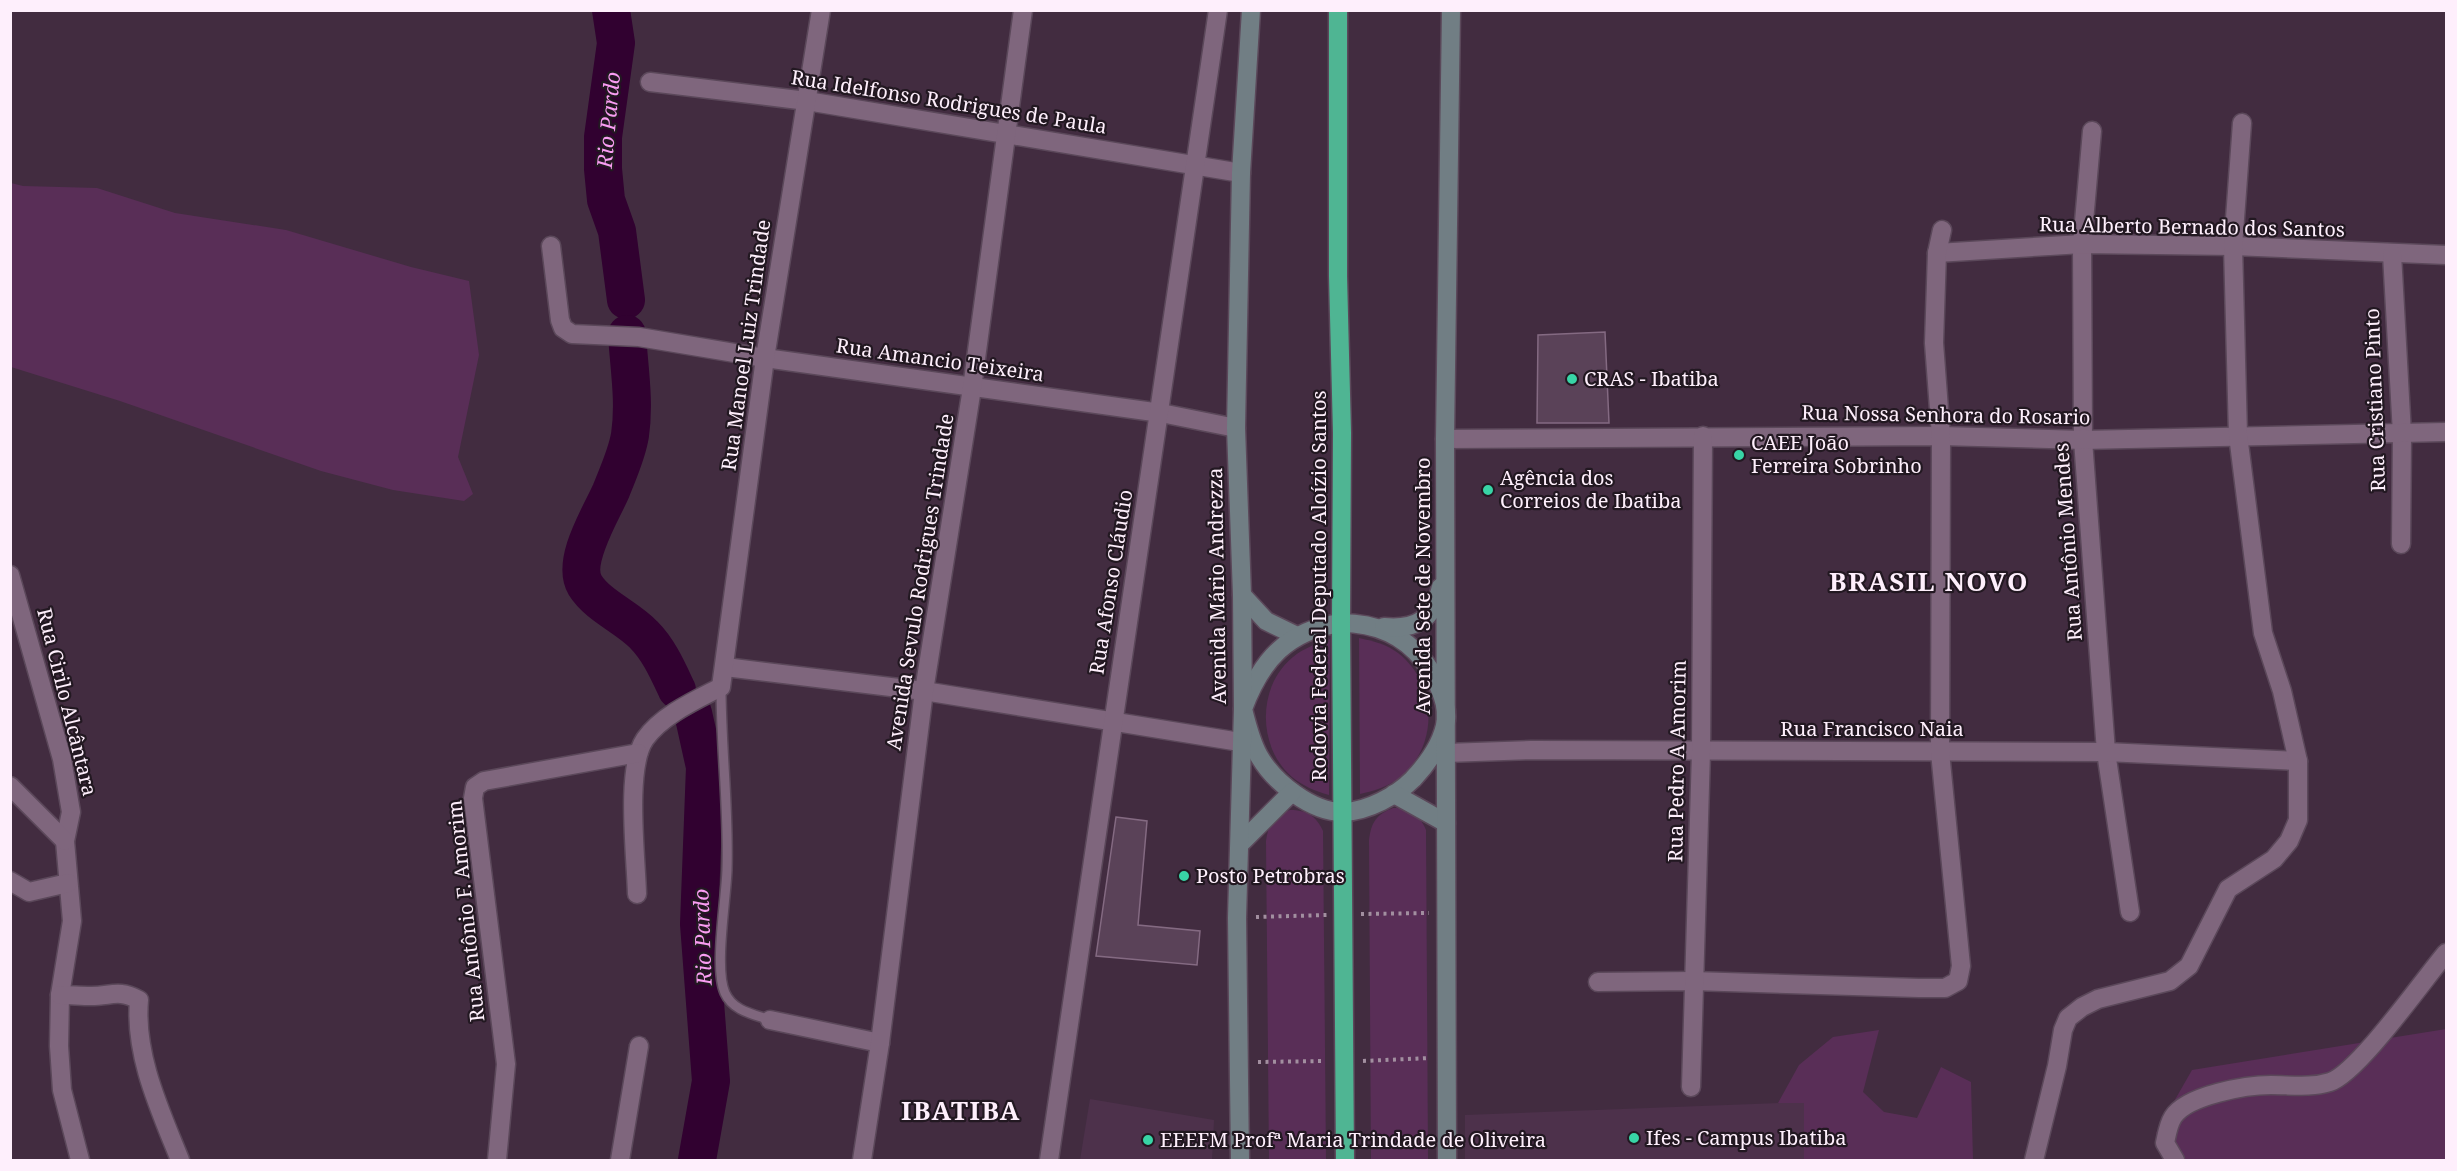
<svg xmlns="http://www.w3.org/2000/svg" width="2457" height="1171" viewBox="0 0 2457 1171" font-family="'Noto Serif',serif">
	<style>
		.built { fill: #4d314b }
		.green { fill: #592e57 }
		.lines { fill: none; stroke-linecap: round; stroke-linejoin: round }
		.river { stroke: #310130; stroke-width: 38 }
		.building { fill: #5a4258; stroke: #846a82; stroke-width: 1.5 }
		.lane-casing { stroke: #5b485a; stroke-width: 12 }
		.street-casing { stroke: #5b485a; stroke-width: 21 }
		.secondary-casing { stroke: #5b485a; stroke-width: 21 }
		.highway-casing { stroke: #5b485a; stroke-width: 21 }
		.path { stroke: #a28fa0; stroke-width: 4; stroke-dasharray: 3 4.5; stroke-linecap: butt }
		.lane { stroke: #7f667d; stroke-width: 9 }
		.street { stroke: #7f667d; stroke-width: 18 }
		.secondary { stroke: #717e84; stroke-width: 18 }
		.highway { stroke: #4fb593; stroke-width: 18 }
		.poi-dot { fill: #38d4a6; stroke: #221821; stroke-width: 2 }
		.labels { text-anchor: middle; stroke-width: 4.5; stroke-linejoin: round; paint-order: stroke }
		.street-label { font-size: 20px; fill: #feeffc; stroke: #221821 }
		.poi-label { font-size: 20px; fill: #feeffc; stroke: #221821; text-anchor: start }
		.water-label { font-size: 21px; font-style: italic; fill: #f99df2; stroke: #221821 }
		.district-label { font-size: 26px; font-weight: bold; letter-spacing: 1.5px; fill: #feeffc; stroke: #221821 }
	</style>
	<rect width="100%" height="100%" fill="#422c40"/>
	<g class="built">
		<path d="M1090 1099 1214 1120 1212 1160H1080Z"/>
		<path d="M1804 1102V1160H1465V1115Z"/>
	</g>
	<g class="green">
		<path d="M11 183 23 186 97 188 175 213 286 230 411 267 469 281 479 355 458 457 473 494 464 501 393 490 321 471 120 401 11 367Z"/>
		<path d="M1359 638C1373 641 1386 644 1398 653 1438 684 1439 747 1399 778 1387 787 1374 791 1360 794Z"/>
		<path d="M1330 639 1329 795C1315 791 1303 786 1292 777 1257 747 1257 686 1293 657 1304 648 1316 644 1330 639Z"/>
		<path d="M1393 808C1410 808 1419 814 1426 830L1428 1160H1371L1369 840C1371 822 1377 814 1393 808Z"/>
		<path d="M1290 810C1307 810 1316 816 1323 831L1326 1160H1269L1266 841C1268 824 1274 816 1290 810Z"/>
		<path d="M2446 1029V1160H2180L2156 1133 2192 1070Z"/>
		<path d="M1879 1030 1863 1092 1884 1112 1917 1118 1941 1067 1971 1082 1973 1160H1804V1103H1778L1799 1065 1833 1037Z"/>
	</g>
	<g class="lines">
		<g class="river">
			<path d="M611 10 616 43 603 137V169L606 200 617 231 626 300"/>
			<path d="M627 334C629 368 635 401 630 435 627 454 618 473 611 491 601 514 571 561 585 585 598 606 627 617 644 635 659 650 668 671 677 690"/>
			<path d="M693 713 705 767 699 924 711 1081 697 1160"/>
		</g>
	</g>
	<g class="building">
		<path d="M1605 332 1609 423H1537L1538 335Z"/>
		<path d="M1116 817 1147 821 1138 925 1200 931 1197 965 1096 956Z"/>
	</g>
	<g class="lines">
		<defs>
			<path id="lane" d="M721 687C721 749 729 809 727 870 726 900 714 969 725 993 733 1011 753 1014 770 1020"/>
			<g id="street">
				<path d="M650 82 807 101 1241 173"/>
				<path d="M2092 131 2082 244 2083 440 2106 752 2130 912"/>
				<path d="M551 246 560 320 563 328 572 334 639 337 765 358 1161 413 1236 428"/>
				<path d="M1937 253 2082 244 2233 246 2446 255"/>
				<path d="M2392 254 2402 434 2401 544"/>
				<path d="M1445 439 1941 436 2083 440 2446 432"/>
				<path d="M10 575 62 759 71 812 65 841 72 921 60 995 59 1046 62 1090 80 1160"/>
				<path d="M725 667 924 691 1240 742"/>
				<path d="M1446 753 1531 750 2106 752 2298 761"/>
				<path d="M10 786 65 841"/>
				<path d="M10 881 29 892 68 883"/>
				<path d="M637 894C636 856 625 768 645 739 662 715 696 700 721 687L765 358 821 10"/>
				<path d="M1598 982 1693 981 1919 988H1945L1958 981 1961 966 1940 752 1941 436 1934 343 1937 253 1942 230"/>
				<path d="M60 995C70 995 81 996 91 996 112 996 118 989 139 1000 134 1055 160 1110 180 1160"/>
				<path d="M770 1020 880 1043"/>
				<path d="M1691 1087 1701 752 1703 436"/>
				<path d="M497 1160 506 1064 473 798 475 787 484 781 638 753"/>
				<path d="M620 1160 639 1046"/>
				<path d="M862 1160 880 1043 924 691 972 388 1023 10"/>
				<path d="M1049 1160 1218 10"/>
				<path d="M2034 1160 2057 1066 2063 1030 2068 1018 2082 1007 2098 999 2170 981 2189 966 2228 889 2274 859 2289 841 2298 820V761L2282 691 2263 633 2238 435 2233 246 2242 123"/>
				<path d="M2175 1160 2165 1143C2167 1134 2168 1125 2173 1117 2187 1095 2247 1085 2271 1085 2291 1085 2311 1088 2330 1082 2358 1073 2424 979 2446 953"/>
			</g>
			<g id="secondary">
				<path d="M1242 595 1266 621 1297 636"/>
				<path d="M1341 623C1374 623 1403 634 1424 661 1435 676 1448 701 1446 720 1443 743 1428 763 1413 779 1396 796 1368 811 1344 812 1312 813 1274 782 1259 756 1251 742 1247 725 1243 709 1261 660 1288 630 1341 623Z"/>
				<path d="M1384 627C1417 630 1433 619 1441 587"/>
				<path d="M1394 794 1446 823"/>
				<path d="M1240 844 1292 792"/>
				<path d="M1240 1160 1237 918 1243 709 1242 595 1236 428 1241 173 1251 10"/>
				<path d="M1447 1160 1445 439 1451 10"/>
			</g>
			<path id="highway" d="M1338 10V276L1342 433 1341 623 1345 1160"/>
		</defs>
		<use href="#lane" class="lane-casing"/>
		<use href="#street" class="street-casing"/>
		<use href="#secondary" class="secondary-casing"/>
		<use href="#highway" class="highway-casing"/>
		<g class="path">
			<path d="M1361 914 1429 913"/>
			<path d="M1256 917 1327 915"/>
			<path d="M1363 1061 1430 1058"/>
			<path d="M1258 1062 1325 1061"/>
		</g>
		<use href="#lane" class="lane"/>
		<use href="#street" class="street"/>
		<use href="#secondary" class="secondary"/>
		<use href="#highway" class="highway"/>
	</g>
	<g class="poi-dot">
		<circle cx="1572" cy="379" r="6"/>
		<circle cx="1739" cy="455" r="6"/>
		<circle cx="1488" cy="490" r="6"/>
		<circle cx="1184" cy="876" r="6"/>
		<circle cx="1634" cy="1138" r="6"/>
		<circle cx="1148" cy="1140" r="6"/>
	</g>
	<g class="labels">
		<g class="street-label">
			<text transform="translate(949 102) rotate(9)" y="7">Rua Idelfonso Rodrigues de Paula</text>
			<text transform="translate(2192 227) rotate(1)" y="7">Rua Alberto Bernado dos Santos</text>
			<text transform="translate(746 345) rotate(-82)" y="7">Rua Manoel Luiz Trindade</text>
			<text transform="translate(940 360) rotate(8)" y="7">Rua Amancio Teixeira</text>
			<text transform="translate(2375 400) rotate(-92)" y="7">Rua Cristiano Pinto</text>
			<text transform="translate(1946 415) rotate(1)" y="7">Rua Nossa Senhora do Rosario</text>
			<text transform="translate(2068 542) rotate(-94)" y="7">Rua Antônio Mendes</text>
			<text transform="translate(920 582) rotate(-81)" y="7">Avenida Sevulo Rodrigues Trindade</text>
			<text transform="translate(1111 582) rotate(-81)" y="7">Rua Afonso Cláudio</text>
			<text transform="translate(1217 586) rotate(-91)" y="7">Avenida Mário Andrezza</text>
			<text transform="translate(1319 586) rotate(-90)" y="7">Rodovia Federal Deputado Aloízio Santos</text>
			<text transform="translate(1423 586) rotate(-90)" y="7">Avenida Sete de Novembro</text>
			<text transform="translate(67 702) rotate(76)" y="7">Rua Cirilo Alcântara</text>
			<text x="1872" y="736">Rua Francisco Naia</text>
			<text transform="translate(1677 761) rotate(-89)" y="7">Rua Pedro A Amorim</text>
			<text transform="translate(466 911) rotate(-96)" y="7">Rua Antônio F. Amorim</text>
		</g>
		<g class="poi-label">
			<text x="1584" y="386">CRAS - Ibatiba</text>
			<text x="1751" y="450">CAEE João<tspan x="1751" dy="23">Ferreira Sobrinho</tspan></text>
			<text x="1500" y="485">Agência dos<tspan x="1500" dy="23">Correios de Ibatiba</tspan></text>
			<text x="1196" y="883">Posto Petrobras</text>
			<text x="1646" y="1145">Ifes - Campus Ibatiba</text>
			<text x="1160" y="1147">EEEFM Profª Maria Trindade de Oliveira</text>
		</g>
		<g class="water-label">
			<text transform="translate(609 120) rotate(-85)" y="7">Rio Pardo</text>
			<text transform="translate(703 937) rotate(-92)" y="7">Rio Pardo</text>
		</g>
		<g class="district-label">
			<text x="1929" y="591">BRASIL NOVO</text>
			<text x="961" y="1120">IBATIBA</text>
		</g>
	</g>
	<rect width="2457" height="1171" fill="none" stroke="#feeffc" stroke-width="24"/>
</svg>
